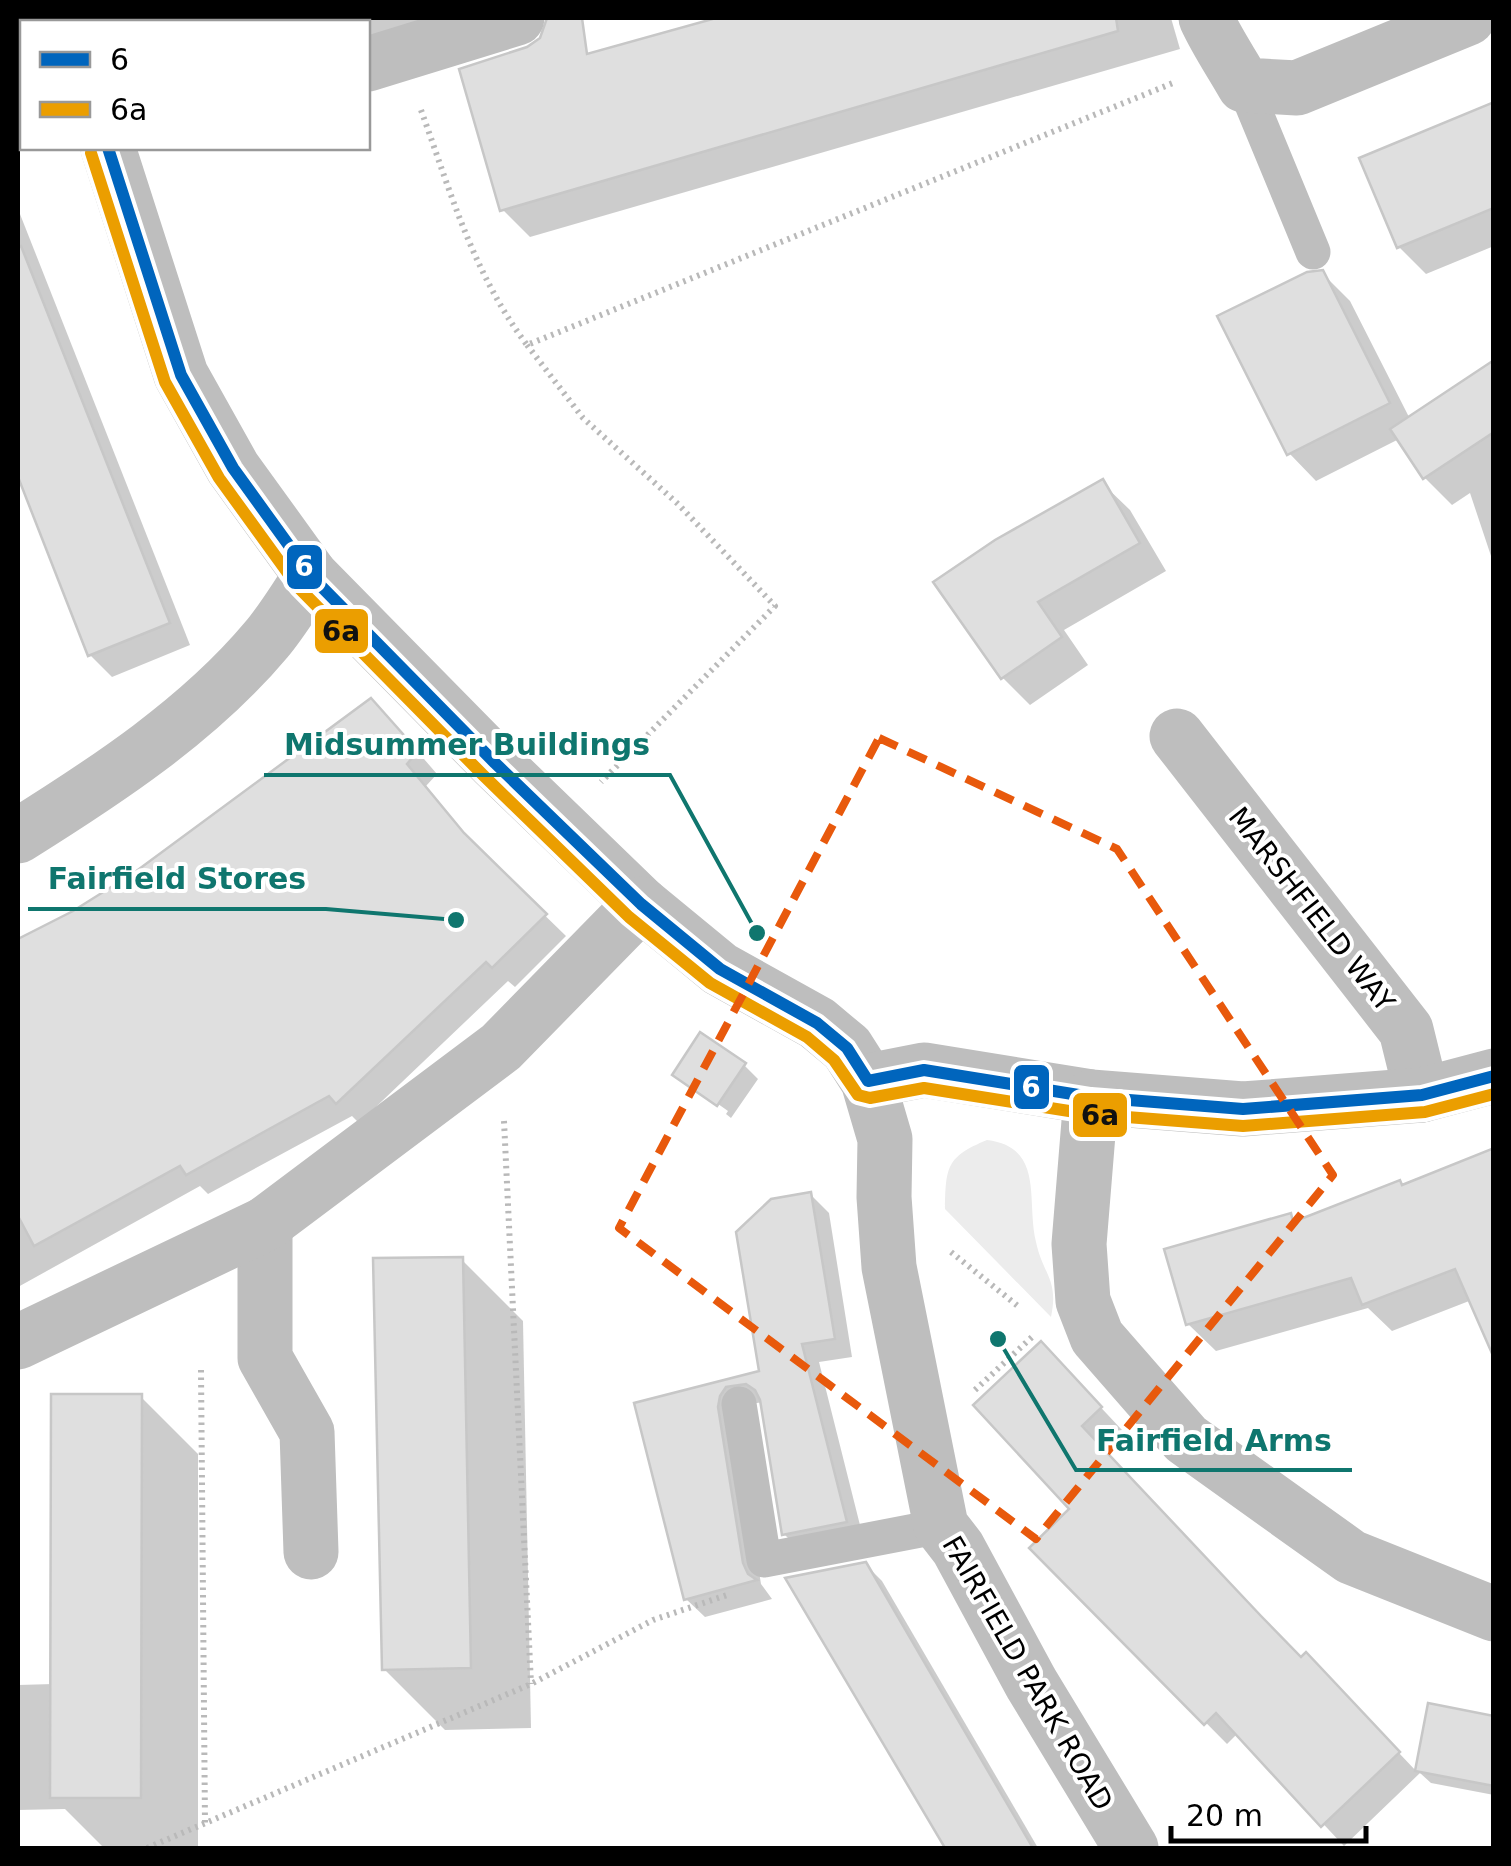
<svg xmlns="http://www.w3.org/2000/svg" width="1511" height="1866" viewBox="0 0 1511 1866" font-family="'DejaVu Sans',sans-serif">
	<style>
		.green { fill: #ececec }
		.shadow { fill: #0003 }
		.building { fill: #dfdfdf; stroke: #c7c7c7; stroke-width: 2.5 }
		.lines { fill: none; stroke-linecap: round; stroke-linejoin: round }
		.path { stroke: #b9b9b9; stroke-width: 6; stroke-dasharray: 2.5 5; stroke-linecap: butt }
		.service { stroke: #bebebe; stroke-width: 35 }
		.minor { stroke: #bebebe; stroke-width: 55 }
		.bus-1-casing { stroke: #fff; stroke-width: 20 }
		.bus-2-casing { stroke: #fff; stroke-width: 20 }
		.bus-1 { stroke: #0065bd; stroke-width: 12 }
		.bus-2 { stroke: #eb9e00; stroke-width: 12 }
		.marked { fill: none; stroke: #e8590c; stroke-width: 8; stroke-dasharray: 20 12; stroke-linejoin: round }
		.labels { text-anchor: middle; stroke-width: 8; stroke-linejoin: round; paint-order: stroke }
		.street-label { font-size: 28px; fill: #000; stroke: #fff }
		.leader { fill: none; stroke: #0f766e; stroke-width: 4 }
		.callout-dot { fill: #0f766e; stroke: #fff; stroke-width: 4 }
		.callout-label { font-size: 30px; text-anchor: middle; font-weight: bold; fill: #0f766e; stroke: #fff; stroke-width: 8; stroke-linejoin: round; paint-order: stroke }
		.line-badge { stroke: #fff; stroke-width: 4 }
		.badge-label { font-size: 28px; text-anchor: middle; font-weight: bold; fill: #fff }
		.pale-badge-label { font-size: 28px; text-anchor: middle; font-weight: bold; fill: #111 }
	</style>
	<rect width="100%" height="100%" fill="#fff"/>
	<path class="green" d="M987 1140C1045 1147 1026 1201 1036 1242 1043 1275 1059 1279 1051 1317L945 1209C946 1167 946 1157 987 1140Z"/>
	<g class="shadow">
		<path d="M173 18H490L368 54V22H175Z"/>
		<path d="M733 18H1171L1180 49 530 237 502 209 469 95Z"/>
		<path d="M1494 104V246L1426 274 1399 247Z"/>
		<path d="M18 209 190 645 112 677 90 655 18 470Z"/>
		<path d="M1322 273 1350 301 1410 419 1494 363V565L1470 493 1452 505 1425 478 1399 439 1316 481 1289 453Z"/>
		<path d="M1102 483 1130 510 1166 571 1064 630 1088 665 1030 705 1003 678 937 583Z"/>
		<path d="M392 722 437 774 426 786 482 854 566 936 515 987 508 981 359 1123 352 1116 208 1194 200 1186 18 1287V942L74 913Z"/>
		<path d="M744 1065 758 1079 731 1118 726 1114 728 1111 687 1082V1086L675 1075Z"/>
		<path d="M1400 1183 1482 1296 1392 1331 1368 1308 1216 1351 1188 1324 1290 1216 1297 1223Z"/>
		<path d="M810 1194 829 1213 852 1357 819 1362 864 1541 802 1552 784 1534 763 1402 745 1405 736 1427 761 1584 772 1599 705 1617 686 1599 637 1405 762 1373Z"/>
		<path d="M462 1260 523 1321 531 1728 445 1730 384 1669Z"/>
		<path d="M1062 1366 1122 1430 1102 1448 1301 1660 1327 1677 1417 1772 1430 1706 1494 1718V1795L1431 1783 1420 1773 1344 1846 1238 1733 1227 1744 1033 1548 1072 1509Z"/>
		<path d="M141 1397 198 1454V1848H104L65 1809 18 1810V1685L53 1684Z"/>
		<path d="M866 1565 882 1581 1038 1848H947L789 1579Z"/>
	</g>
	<g class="building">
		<path d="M547 18H582L587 54 716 18H1116L1118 31 500 211 459 69 527 47 540 38Z"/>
		<path d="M1494 102V208L1397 248 1359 158Z"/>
		<path d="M21 246 170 623 88 656 18 477V247Z"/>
		<path d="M1323 270 1390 403 1287 455 1217 316 1307 272Z"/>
		<path d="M1494 360V432L1423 479 1390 429Z"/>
		<path d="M1103 479 1140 543 1038 602 1062 637 1001 679 933 582 995 540Z"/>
		<path d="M371 698 418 751 407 764 464 833 547 914 492 968 486 962 336 1104 329 1096 186 1175 180 1166 34 1246 18 1216V939L73 911 135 872Z"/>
		<path d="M700 1032 746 1063 717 1106 672 1075Z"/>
		<path d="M1494 1148V1358L1455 1269 1362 1305 1351 1278 1186 1325 1164 1249 1291 1213 1293 1222 1400 1180 1402 1185Z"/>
		<path d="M811 1192 835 1339 802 1344 847 1522 782 1535 760 1400 755 1390 746 1384 726 1387 720 1396 718 1407 743 1563 748 1574 757 1580 684 1600 634 1403 759 1371 736 1232 771 1199Z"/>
		<path d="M463 1257 471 1668 382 1670 373 1258Z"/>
		<path d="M1041 1341 1102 1407 1082 1426 1261 1616 1301 1657 1306 1652 1400 1752 1321 1827 1216 1713 1204 1725 1029 1548 1069 1509 973 1405Z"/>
		<path d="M51 1394H142L141 1798H50Z"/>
		<path d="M866 1562 930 1672 1033 1848H945L785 1578Z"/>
		<path d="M1428 1703 1494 1716V1786L1415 1771Z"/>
	</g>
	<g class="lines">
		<g class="path">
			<path d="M421 110C451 193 473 273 527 345L1173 83"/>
			<path d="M527 345 583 418 678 504 775 606 601 782"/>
			<path d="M504 1121 531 1684"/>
			<path d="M951 1252 1019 1307"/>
			<path d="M201 1370 205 1824"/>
			<path d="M975 1390 1032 1337"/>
			<path d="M147 1848 531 1684 653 1620 727 1595"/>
		</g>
		<g class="service">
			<path d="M1244 85 1313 252"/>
			<path d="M739 1404 764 1560 941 1526"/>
		</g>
		<g class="minor">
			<path d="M58 18 59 22"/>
			<path d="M1206 18C1217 42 1231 62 1244 85L1297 88 1468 18"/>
			<path d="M368 64 517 18"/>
			<path d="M18 73 22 72"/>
			<path d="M108 148 181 375 233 468 311 576 495 763 641 904 720 969 817 1023 847 1048 868 1081 885 1139 884 1197 889 1267 941 1526 958 1548 1031 1683 1131 1848"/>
			<path d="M1177 736 1406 1030 1422 1095"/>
			<path d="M18 836C106 781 199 720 266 640 283 620 296 597 311 576"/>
			<path d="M868 1081 924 1070 1091 1097 1243 1109 1422 1095 1494 1076"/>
			<path d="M1091 1097 1079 1244 1083 1301 1097 1337 1186 1439 1351 1557 1494 1614"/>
			<path d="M265 1224V1358L307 1432 311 1552"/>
			<path d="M18 1342 265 1224 501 1047 641 904"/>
		</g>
		<defs>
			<path id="bus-1" d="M108 148 181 375 233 468 311 576 495 763 641 904 720 969 817 1023 847 1048 868 1081 924 1070 1091 1097 1243 1109 1422 1095 1494 1076"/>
			<path id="bus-2" d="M91 153 165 382 219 478 298 587 483 775 629 917 710 983 807 1037 834 1060 858 1095 870 1098 924 1088 1088 1114 1243 1126 1425 1112 1494 1094"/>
		</defs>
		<use href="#bus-1" class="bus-1-casing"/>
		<use href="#bus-2" class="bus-2-casing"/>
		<use href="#bus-1" class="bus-1"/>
		<use href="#bus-2" class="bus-2"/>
	</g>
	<path class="marked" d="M879 738 1117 849 1333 1175 1036 1539 619 1228Z"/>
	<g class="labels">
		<g class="street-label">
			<text transform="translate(1312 909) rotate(52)" y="10">MARSHFIELD WAY</text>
			<text transform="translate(1028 1673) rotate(60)" y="10">FAIRFIELD PARK ROAD</text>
		</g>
	</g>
	<path class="leader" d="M757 933L670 775H264M456 920L326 909H28M998 1339L1076 1470H1352"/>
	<g class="callout-dot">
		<circle cx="757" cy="933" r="10"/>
		<circle cx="456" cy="920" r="10"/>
		<circle cx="998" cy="1339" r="10"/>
	</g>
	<g class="callout-label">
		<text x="467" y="755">Midsummer Buildings</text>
		<text x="177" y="889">Fairfield Stores</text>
		<text x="1214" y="1451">Fairfield Arms</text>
	</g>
	<g class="line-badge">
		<rect x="285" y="543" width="39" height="48" rx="10" fill="#0065bd"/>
		<rect x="313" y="607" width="57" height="48" rx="10" fill="#eb9e00"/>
		<rect x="1012" y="1063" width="39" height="48" rx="10" fill="#0065bd"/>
		<rect x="1071" y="1091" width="58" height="48" rx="10" fill="#eb9e00"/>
	</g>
	<g class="badge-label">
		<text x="304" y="576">6</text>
		<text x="1031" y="1097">6</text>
	</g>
	<g class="pale-badge-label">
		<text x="341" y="641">6a</text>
		<text x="1100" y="1125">6a</text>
	</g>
	<rect width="1511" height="1866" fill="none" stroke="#000000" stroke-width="40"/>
	<rect x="20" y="20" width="350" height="130" fill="#ffffff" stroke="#999999" stroke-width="2.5"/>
	<rect x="40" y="52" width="50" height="15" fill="#0065bd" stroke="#999999" stroke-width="2.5"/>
	<text x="110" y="70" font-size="30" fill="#000000">6</text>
	<rect x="40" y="102" width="50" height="15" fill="#eb9e00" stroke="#999999" stroke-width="2.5"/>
	<text x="110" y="120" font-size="30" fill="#000000">6a</text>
	<path d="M1171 1826v15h195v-15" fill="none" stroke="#000000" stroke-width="5"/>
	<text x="1186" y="1826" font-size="30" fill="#000000" stroke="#ffffff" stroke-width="8" paint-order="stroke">20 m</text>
</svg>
